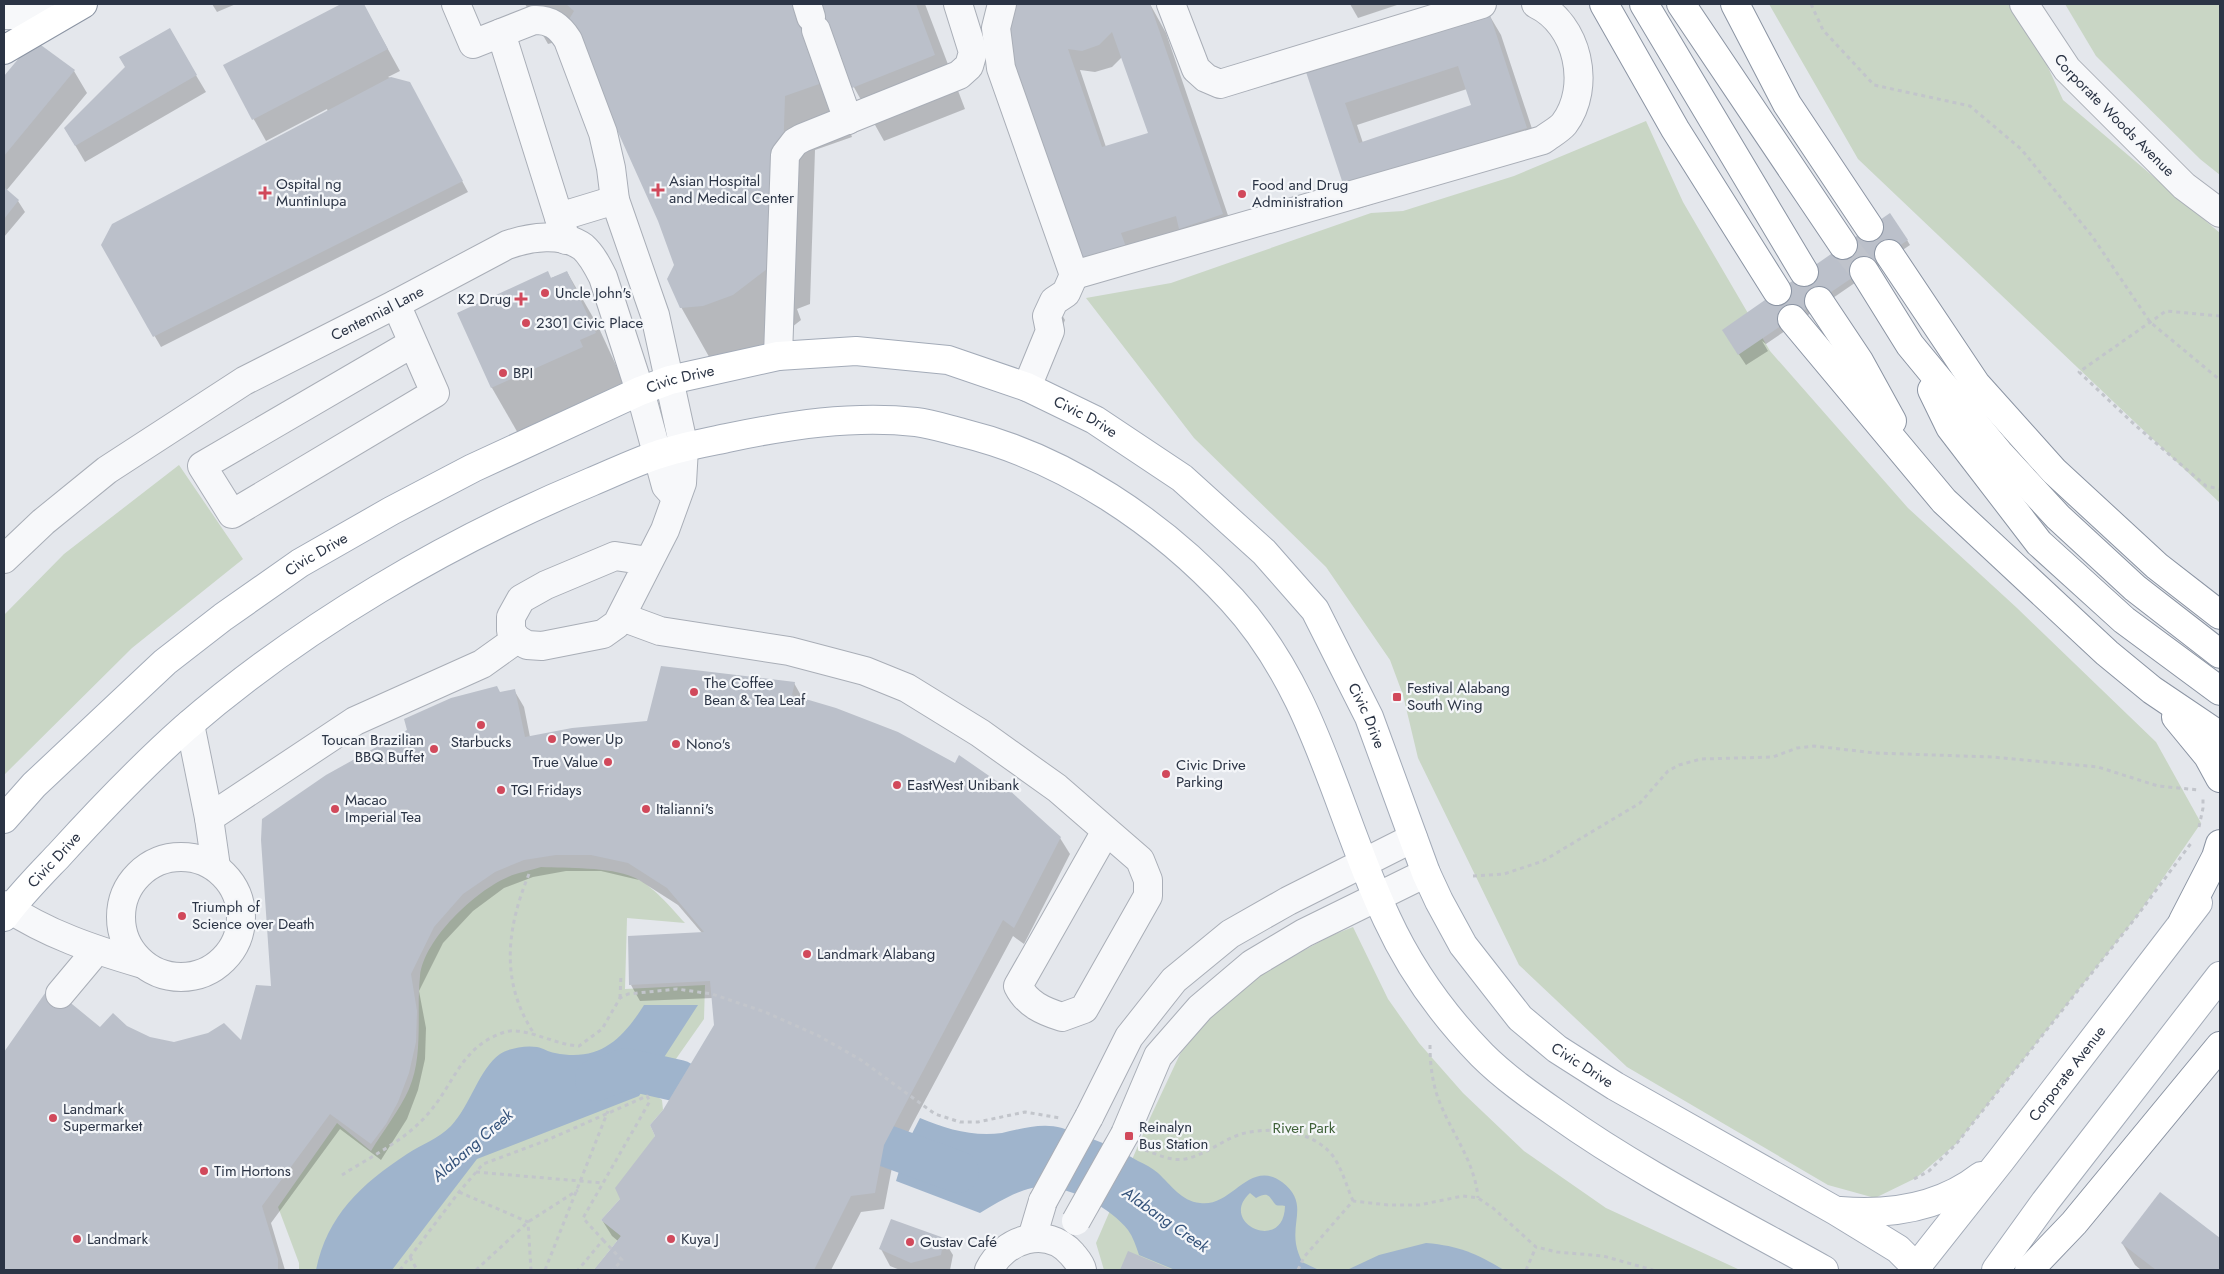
<svg xmlns="http://www.w3.org/2000/svg" width="2224" height="1274" viewBox="0 0 2224 1274" font-family="Jost,sans-serif">
	<style>
		.green { fill: #c9d6c5 }
		.water { fill: #9fb4cc; fill-rule: evenodd }
		.shadow { fill: #0003; fill-rule: evenodd }
		.lines { fill: none; stroke-linecap: round; stroke-linejoin: round }
		.river { stroke: #9fb4cc; stroke-width: 42 }
		.building { fill: #bbc0ca; fill-rule: evenodd }
		.highway-tunnel { stroke: #bfc3cb; stroke-width: 28; stroke-dasharray: 28 14; stroke-linecap: butt }
		.minor-casing { stroke: #a9aeb7; stroke-width: 30 }
		.major-casing { stroke: #a3abb8; stroke-width: 30 }
		.highway-casing { stroke: #8b94a3; stroke-width: 30 }
		.path { stroke: #c2c5cb; stroke-width: 3; stroke-dasharray: 4 4; stroke-linecap: butt }
		.minor { stroke: #f7f8fa; stroke-width: 28 }
		.major { stroke: #fff; stroke-width: 28 }
		.highway { stroke: #fff; stroke-width: 28 }
		.minor-bridge-casing { stroke: #a9aeb7; stroke-width: 30; stroke-linecap: butt }
		.minor-bridge { stroke: #f7f8fa; stroke-width: 28 }
		.poi-dot { fill: #d1495b; stroke: #f4f6f9; stroke-width: 2 }
		.labels { text-anchor: middle; stroke-width: 4.5; stroke-linejoin: round; paint-order: stroke }
		.street-label { font-size: 15px; fill: #2b3445; stroke: #f4f6f9 }
		.poi-label { font-size: 15px; fill: #2b3445; stroke: #f4f6f9; text-anchor: start }
		.park-label { font-size: 15px; fill: #3f6138; stroke: #f4f6f9 }
		.water-label { font-size: 16px; font-style: italic; fill: #34527a; stroke: #f4f6f9 }
	</style>
	<rect width="100%" height="100%" fill="#e4e7ec"/>
	<g class="green">
		<path d="M1769 4H2019L2063 100 2220 233V503L1858 159Z"/>
		<path d="M2065 4H2220V175L2200 159 2096 56Z"/>
		<path d="M1646 121 1683 202 1770 351 1908 508 2017 608 2156 742 2201 823 2137 916 1957 1143 1916 1178 1875 1198 1828 1185 1627 1067 1519 965 1418 758 1403 695 1390 660 1326 567 1194 438 1086 298 1171 283 1371 213 1403 211 1514 176Z"/>
		<path d="M179 465 243 559 132 648 4 775V615L64 554Z"/>
		<path d="M541 867C567 868 610 867 633 877 654 886 670 907 685 923L627 918 625 989 705 985 704 1019 652 1093 662 1100 663 1110 650 1125 655 1136 620 1199 601 1220 621 1236 594 1270H299V1263L278 1207 337 1123 371 1151C383 1131 399 1111 409 1089 424 1054 416 1013 420 976 424 939 475 891 508 877 518 872 530 871 541 867Z"/>
		<path d="M1353 927 1388 999 1419 1043 1463 1093 1524 1151 1606 1208 1740 1270H1104L1096 1243 1150 1118 1180 1054 1202 1025 1224 1003 1265 972 1330 936Z"/>
	</g>
	<g class="water">
		<path d="M644 1005H698L639 1096 477 1159 392 1270H316C327 1216 361 1184 407 1154 422 1144 438 1139 451 1126 470 1106 479 1069 500 1054 509 1048 526 1045 537 1047 543 1048 548 1052 555 1053 599 1062 622 1040 644 1005Z"/>
		<path d="M920 1118C946 1129 973 1137 1002 1133 1021 1129 1042 1122 1062 1128 1088 1137 1114 1146 1138 1161 1145 1164 1152 1168 1158 1173 1171 1185 1181 1201 1200 1203 1232 1208 1249 1158 1282 1182 1308 1202 1292 1219 1296 1244 1297 1251 1300 1257 1302 1262L1319 1270H1175L1139 1255C1136 1246 1133 1237 1128 1230 1110 1207 1062 1181 1032 1188 1014 1192 996 1203 980 1213L896 1181 899 1171 894 1169ZM1250 1193 1256 1198C1270 1190 1269 1198 1276 1205 1278 1206 1282 1205 1285 1206 1284 1254 1217 1223 1250 1193Z"/>
		<path d="M1426 1243C1460 1246 1475 1253 1504 1270H1347L1379 1255Z"/>
	</g>
	<g class="shadow">
		<path d="M212 4H236L217 12Z"/>
		<path d="M343 4H363L400 71 388 77 409 83 468 192 161 347 102 245 328 112 327 109 266 141 224 66Z"/>
		<path d="M525 4H925L965 109 884 141 851 82 835 90 852 137 815 150 810 304 797 309 801 320 764 349 712 362 681 307 675 265 659 220 578 41 574 37 548 44Z"/>
		<path d="M1014 4H1150L1166 33 1235 236 1093 283ZM1122 57 1149 134 1106 147 1080 70 1095 72 1112 67Z"/>
		<path d="M1350 4H1400L1358 18Z"/>
		<path d="M1488 13 1501 35 1539 150 1358 209 1345 187 1307 72ZM1467 89 1473 106 1363 143 1357 125Z"/>
		<path d="M169 30 206 92 85 162 65 128Z"/>
		<path d="M34 42 74 71 87 93 6 191 18 201 25 212 4 237V78Z"/>
		<path d="M1907 240 1910 245 1766 344 1762 341 1768 351 1746 365 1730 341Z"/>
		<path d="M567 272 598 326 626 387 523 442 492 388 458 313Z"/>
		<path d="M1062 315 1065 320 1063 325 1056 321Z"/>
		<path d="M794 683 803 699 1060 838 1070 854 1024 944 1013 936 914 1121 893 1162 884 1209 861 1212 831 1270H594L618 1241 612 1236 602 1220 622 1199 656 1137 664 1111 715 1025 713 998 640 1001 631 985 702 933 678 905 639 880 601 871H566L533 877 504 888 473 911 443 943 419 991 426 1028 425 1059 418 1090 407 1119 381 1160 340 1129 271 1223 285 1270H4V1054L50 988 100 1029 126 1027 149 1038 174 1044 241 1042 272 987 499 693 514 690 524 707 530 737 648 722Z"/>
		<path d="M2160 1194 2220 1240V1270H2141L2135 1265 2122 1243Z"/>
		<path d="M943 1239 953 1255 950 1270H900L890 1266 881 1249Z"/>
	</g>
	<g class="lines">
		<g class="river">
			<path d="M596 1080 626 1069 679 1081"/>
			<path d="M884 1145 958 1172"/>
		</g>
	</g>
	<g class="building">
		<path d="M341 4H364L388 49 252 120 223 65Z"/>
		<path d="M566 4H793L800 23 817 4H916L935 55 852 88 826 25 822 83 785 96 780 250 767 255 771 266 733 295 703 306 680 308 667 279 674 265 658 221 568 21 574 11Z"/>
		<path d="M1012 4H1150L1223 214 1179 229 1176 216 1121 233 1126 247 1079 261 1012 57 1010 30ZM1112 32 1148 133 1102 147 1068 49 1082 51 1099 45Z"/>
		<path d="M1489 12 1527 128 1344 187 1306 72ZM1458 66 1471 105 1359 143 1345 103Z"/>
		<path d="M170 28 197 75 75 146 64 128 125 67 119 57Z"/>
		<path d="M34 40 75 70 4 156V76Z"/>
		<path d="M391 77 410 82 463 181 153 337 101 245 112 224Z"/>
		<path d="M4 187 19 200 4 219Z"/>
		<path d="M1890 213 1908 240 1738 355 1722 330Z"/>
		<path d="M548 271 551 278 567 271 596 333 580 340 583 347 491 388 457 313Z"/>
		<path d="M661 666 795 682 792 695 836 708 898 732 955 763 959 755 1008 789 1061 837 1014 928 1003 920 905 1105 884 1145 875 1193 851 1196 814 1270H594L621 1236 601 1220 620 1199 615 1188 655 1136 650 1125 663 1110 714 1025 710 981 629 985 628 936 704 932 667 888 628 863 591 855H556L524 860 495 872 463 894 434 927 411 974 417 1011 416 1042 409 1073 398 1102 386 1124 371 1144 330 1114 262 1206 278 1259V1270H4V1052L50 986 100 1027 113 1013 127 1026 150 1037 174 1042 208 1033 224 1023 241 1040 256 985 271 986 261 840 262 819 326 775 407 730 404 719 451 698 497 686 500 692 515 689 525 737 572 728 647 721Z"/>
		<path d="M2160 1192 2220 1238V1270H2156L2121 1243Z"/>
		<path d="M891 1219 944 1238 941 1255 911 1263 879 1249Z"/>
		<path d="M1128 1251 1173 1270H1120Z"/>
	</g>
	<g class="lines">
		<path class="highway-tunnel" d="M1843 245 1864 271"/>
		<defs>
			<g id="minor">
				<path d="M456 4 473 44 534 20C550 19 560 27 568 40L603 133 611 168 615 200 655 315 684 448 682 483 665 530 617 624 603 634 542 646 527 645 517 639 511 631V617L521 599 546 585 615 556 648 561"/>
				<path d="M807 4 811 17"/>
				<path d="M1002 4 996 28 1001 68 1074 275 1066 293 1054 301 1047 316 1050 331 1027 387"/>
				<path d="M1171 4 1196 69 1206 78 1220 84 1482 4"/>
				<path id="s1" d="M2024 4 2067 69 2184 186 2220 213"/>
				<path d="M4 15 44 16"/>
				<path d="M816 30 848 120"/>
				<path d="M501 33 566 240"/>
				<path d="M559 217 615 200"/>
				<path d="M1074 275 1543 140C1549 135 1559 130 1564 124 1592 87 1578 24 1536 4"/>
				<path d="M396 304 435 393 232 514 202 466 413 343"/>
				<path d="M778 356 785 155 795 142 802 138 959 75 969 66 973 52 958 4"/>
				<path id="s2" d="M4 559 43 522 107 470 244 381 396 304 507 245C530 237 562 232 583 247 592 255 598 267 603 277L640 391 666 486 676 497"/>
				<path d="M622 617 660 631 789 651 865 671 907 688 980 733 1057 788 1140 860 1148 880V896L1084 1009 1062 1017C1043 1011 1027 1004 1018 986L1106 831"/>
				<path d="M190 724 209 818 216 867"/>
				<path d="M209 818 355 721 482 664 517 639"/>
				<circle cx="181" cy="917" r="60"/>
				<path d="M4 905C46 934 95 950 143 964"/>
				<path d="M60 994 96 951"/>
				<path d="M1089 1117 1129 1037 1174 980 1230 934 1288 901 1413 838"/>
				<path d="M1125 1134 1158 1056 1200 1008 1252 964 1304 933 1426 873"/>
				<path d="M1032 1238 1043 1201"/>
				<path d="M989 1270C1004 1239 1047 1225 1072 1254 1076 1259 1081 1264 1082 1270"/>
			</g>
			<g id="major">
				<path id="s3" d="M4 819 34 785 165 662 223 617 300 563 391 511 473 468 640 391 670 380 778 356 856 351 948 360 1027 387 1095 420 1182 478 1264 552 1315 610 1369 717 1426 873 1439 901 1463 945 1520 1018 1557 1049 1615 1086 1836 1211 1898 1249 1919 1270"/>
				<path id="s4" d="M4 917C20 895 40 875 59 855 99 811 140 768 185 728 303 626 447 542 591 482 613 473 635 462 657 455 680 447 704 443 727 438 789 425 853 415 916 422 932 424 947 429 963 433 1065 458 1161 523 1232 600 1316 691 1336 811 1387 919 1411 971 1443 1015 1482 1055 1504 1077 1531 1096 1557 1114 1641 1174 1735 1220 1824 1270"/>
				<path d="M1840 1211C1889 1215 1940 1208 1981 1176"/>
				<path id="s5" d="M1914 1270 2001 1160 2198 903"/>
				<path d="M1996 1270 2045 1202 2220 976"/>
			</g>
			<g id="highway">
				<path d="M1604 4 1675 129 1777 291"/>
				<path d="M1644 4 1804 272"/>
				<path d="M1681 4 1843 245"/>
				<path d="M1735 4 1787 104 1869 227"/>
				<path d="M4 50 83 4"/>
				<path d="M1889 254 1976 384 2054 471 2157 566 2220 615"/>
				<path d="M1864 271 1910 345 1999 453 2058 517 2135 588 2220 654"/>
				<path d="M1819 301 1859 361 1892 421"/>
				<path d="M1792 319 1944 501 2107 653 2152 690 2220 736"/>
				<path d="M1932 390 1950 427 2039 543 2124 620 2220 691"/>
				<path d="M2176 717 2208 756 2220 778"/>
				<path d="M2183 921 2216 857 2220 844"/>
				<path d="M2029 1270 2074 1223 2220 1046"/>
			</g>
		</defs>
		<use href="#minor" class="minor-casing"/>
		<use href="#major" class="major-casing"/>
		<use href="#highway" class="highway-casing"/>
		<g class="path">
			<path d="M1811 4 1823 30 1874 85 1970 106 2021 149 2092 236 2150 322 2220 380"/>
			<path d="M2220 316 2166 311 2079 372 2135 425 2206 486 2220 489"/>
			<path d="M2199 827 2203 808V797"/>
			<path d="M529 874C506 930 500 983 535 1035"/>
			<path d="M1473 876 1504 874 1543 861 1640 803 1668 771 1679 765 1701 759 1773 757 1797 748 1814 746 1875 753 1992 757 2098 767 2158 786 2199 790"/>
			<path d="M620 998 621 974"/>
			<path d="M1430 1045C1430 1063 1432 1081 1438 1098 1451 1133 1475 1161 1478 1198"/>
			<path d="M1145 1150C1159 1155 1175 1163 1189 1158 1208 1153 1223 1140 1241 1134 1271 1126 1313 1130 1333 1156 1342 1169 1347 1187 1353 1201"/>
			<path d="M476 1172 603 1183"/>
			<path d="M342 1175C370 1157 404 1141 426 1116 454 1086 460 1046 505 1032 524 1026 555 1045 579 1046L602 1029 620 998 628 994 677 989 712 994 765 1012 819 1036 861 1060 935 1114 960 1122H978L1025 1112 1060 1118"/>
			<path d="M1914 1179 1929 1171 1957 1143 2137 916 2192 842"/>
			<path d="M459 1192 528 1222 531 1270"/>
			<path d="M603 1240 622 1260 613 1270"/>
			<path d="M410 1257 417 1270"/>
			<path d="M400 1270 459 1192 483 1164 545 1141 647 1096 650 1101 583 1218 603 1240 578 1270"/>
			<path d="M476 1270 528 1222 578 1190"/>
			<path d="M545 1270 608 1111"/>
			<path d="M1298 1270 1304 1257 1353 1201 1388 1205H1419L1463 1196 1478 1198 1493 1208 1536 1247 1557 1252 1603 1256 1653 1270"/>
			<path d="M1526 1270 1536 1247"/>
		</g>
		<use href="#minor" class="minor"/>
		<use href="#major" class="major"/>
		<use href="#highway" class="highway"/>
		<defs>
			<g id="minor-bridge">
				<path d="M1043 1201 1089 1117"/>
				<path d="M1076 1221 1125 1134"/>
			</g>
		</defs>
		<use href="#minor-bridge" class="minor-bridge-casing"/>
		<use href="#minor-bridge" class="minor-bridge"/>
	</g>
	<g class="poi-dot">
		<path d="M655.5 182.5h5v5h5v5h-5v5h-5v-5h-5v-5h5z"/>
		<path d="M262.5 185.5h5v5h5v5h-5v5h-5v-5h-5v-5h5z"/>
		<circle cx="1242" cy="194" r="5"/>
		<circle cx="545" cy="293" r="5"/>
		<path d="M518.5 291.5h5v5h5v5h-5v5h-5v-5h-5v-5h5z"/>
		<circle cx="526" cy="323" r="5"/>
		<circle cx="503" cy="373" r="5"/>
		<circle cx="694" cy="692" r="5"/>
		<rect x="1392" y="692" width="10" height="10" rx="2.5"/>
		<circle cx="481" cy="725" r="5"/>
		<circle cx="552" cy="739" r="5"/>
		<circle cx="676" cy="744" r="5"/>
		<circle cx="434" cy="749" r="5"/>
		<circle cx="608" cy="762" r="5"/>
		<circle cx="1166" cy="774" r="5"/>
		<circle cx="897" cy="785" r="5"/>
		<circle cx="501" cy="790" r="5"/>
		<circle cx="335" cy="809" r="5"/>
		<circle cx="646" cy="809" r="5"/>
		<circle cx="182" cy="916" r="5"/>
		<circle cx="807" cy="954" r="5"/>
		<circle cx="53" cy="1118" r="5"/>
		<rect x="1124" y="1131" width="10" height="10" rx="2.5"/>
		<circle cx="204" cy="1171" r="5"/>
		<circle cx="77" cy="1239" r="5"/>
		<circle cx="671" cy="1239" r="5"/>
		<circle cx="910" cy="1242" r="5"/>
	</g>
	<g class="labels">
		<g class="street-label">
			<text dy="5" stroke="none"><textPath href="#s1" startOffset="144">Corporate Woods Avenue</textPath></text>
			<text dy="5" stroke="none"><textPath href="#s2" startOffset="449">Centennial Lane</textPath></text>
			<text dy="5" stroke="none"><textPath href="#s3" startOffset="816">Civic Drive</textPath></text>
			<text dy="5" stroke="none"><textPath href="#s3" startOffset="1236">Civic Drive</textPath></text>
			<text dy="5" stroke="none"><textPath href="#s3" startOffset="411">Civic Drive</textPath></text>
			<text dy="5" stroke="none"><textPath href="#s3" startOffset="1656">Civic Drive</textPath></text>
			<text dy="5" stroke="none"><textPath href="#s4" startOffset="76">Civic Drive</textPath></text>
			<text dy="5" stroke="none"><textPath href="#s3" startOffset="2076">Civic Drive</textPath></text>
			<text dy="5" stroke="none"><textPath href="#s5" startOffset="249">Corporate Avenue</textPath></text>
		</g>
		<g class="poi-label">
			<text x="669" y="186">Asian Hospital<tspan x="669" dy="17">and Medical Center</tspan></text>
			<text x="276" y="189">Ospital ng<tspan x="276" dy="17">Muntinlupa</tspan></text>
			<text x="1252" y="190">Food and Drug<tspan x="1252" dy="17">Administration</tspan></text>
			<text x="555" y="298">Uncle John's</text>
			<text x="511" y="304" text-anchor="end">K2 Drug</text>
			<text x="536" y="328">2301 Civic Place</text>
			<text x="513" y="378">BPI</text>
			<text x="704" y="688">The Coffee<tspan x="704" dy="17">Bean &amp; Tea Leaf</tspan></text>
			<text x="1407" y="693">Festival Alabang<tspan x="1407" dy="17">South Wing</tspan></text>
			<text x="562" y="744">Power Up</text>
			<text x="424" y="745" text-anchor="end">Toucan Brazilian<tspan x="424" dy="17">BBQ Buffet</tspan></text>
			<text x="481" y="747" text-anchor="middle">Starbucks</text>
			<text x="686" y="749">Nono's</text>
			<text x="598" y="767" text-anchor="end">True Value</text>
			<text x="1176" y="770">Civic Drive<tspan x="1176" dy="17">Parking</tspan></text>
			<text x="907" y="790">EastWest Unibank</text>
			<text x="511" y="795">TGI Fridays</text>
			<text x="345" y="805">Macao<tspan x="345" dy="17">Imperial Tea</tspan></text>
			<text x="656" y="814">Italianni's</text>
			<text x="192" y="912">Triumph of<tspan x="192" dy="17">Science over Death</tspan></text>
			<text x="817" y="959">Landmark Alabang</text>
			<text x="63" y="1114">Landmark<tspan x="63" dy="17">Supermarket</tspan></text>
			<text x="1139" y="1132">Reinalyn<tspan x="1139" dy="17">Bus Station</tspan></text>
			<text x="214" y="1176">Tim Hortons</text>
			<text x="87" y="1244">Landmark</text>
			<text x="681" y="1244">Kuya J</text>
			<text x="920" y="1247">Gustav Café</text>
		</g>
		<g class="park-label">
			<text x="1304" y="1133">River Park</text>
		</g>
		<g class="water-label">
			<text transform="translate(472 1145) rotate(-41)" y="6">Alabang Creek</text>
			<text transform="translate(1166 1219) rotate(35)" y="6">Alabang Creek</text>
		</g>
	</g>
	<rect width="2224" height="1274" fill="none" stroke="#2b3445" stroke-width="10"/>
</svg>
